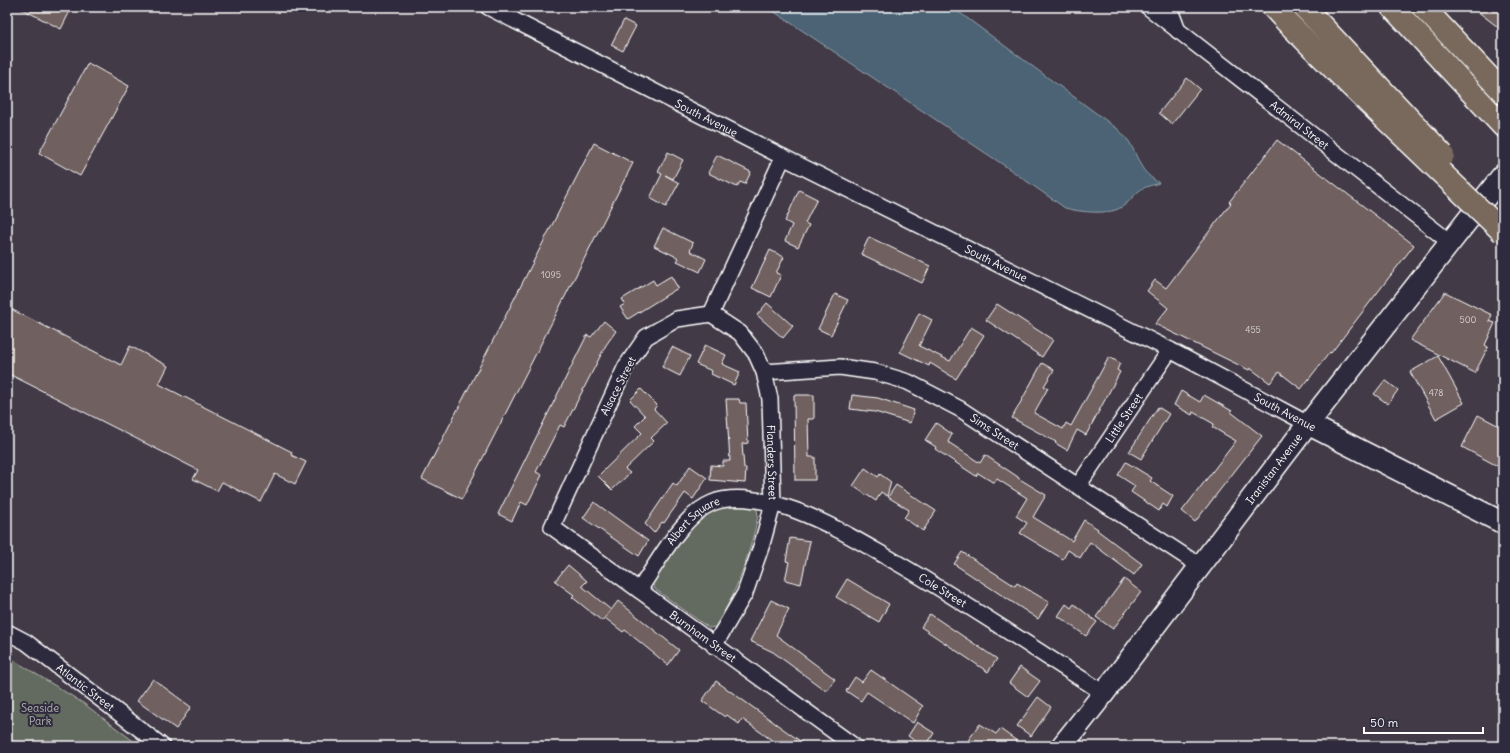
<svg xmlns="http://www.w3.org/2000/svg" width="1510" height="753" viewBox="0 0 1510 753" font-family="Delius,sans-serif">
	<style>
		.green { fill: #646b5f; stroke: #b2b5af }
		.water { fill: #4c6475; stroke: #94a2ac }
		.building { fill: #70615e; stroke: #fff }
		.lines { fill: none; stroke-linecap: round; stroke-linejoin: round }
		.street-casing { stroke: #fff; stroke-width: 18 }
		.secondary-casing { stroke: #fff; stroke-width: 24 }
		.highway-casing { stroke: #fff; stroke-width: 25 }
		.street { stroke: #2f2a3d; stroke-width: 15 }
		.secondary { stroke: #2f2a3d; stroke-width: 21 }
		.highway { stroke: #78695c; stroke-width: 22 }
		.highway-bridge-casing { stroke: #fff; stroke-width: 25; stroke-linecap: butt }
		.highway-bridge { stroke: #78695c; stroke-width: 22 }
		.labels { text-anchor: middle; stroke-width: 4; stroke-linejoin: round; paint-order: stroke }
		.number-label { font-size: 9px; fill: #dbd8d7 }
		.street-label { font-size: 11px; fill: #fff; stroke: #2f2a3d }
		.park-label { font-size: 11px; fill: #b2b5af; stroke: #2f2a3d }
	</style>
	<rect width="100%" height="100%" fill="#423a47"/>
	<filter id="ink" filterUnits="userSpaceOnUse"><feTurbulence type="fractalNoise" baseFrequency=".025" numOctaves="2"/><feDisplacementMap in="SourceGraphic" scale="8" xChannelSelector="R" yChannelSelector="G"/><feConvolveMatrix kernelMatrix="1 2 1 2 8 2 1 2 1" color-interpolation-filters="sRGB"/></filter>
	<g filter="url(#ink)">
		<g class="green">
			<path d="M730 504 756 508C760 514 756 523 755 529 747 562 735 594 718 623L715 627 709 628 655 589 651 582 652 579 696 520 704 513Z"/>
			<path d="M7 656 83 703 140 746H7Z"/>
		</g>
		<path class="water" d="M767 7H952L1119 130C1123 135 1129 140 1131 145 1141 164 1140 171 1159 183 1153 185 1143 187 1139 191 1132 197 1129 203 1120 208 1109 215 1078 212 1065 208L1005 166Z"/>
		<g class="building">
			<path d="M18 7H72L61 29Z"/>
			<path d="M1472 7H1503V31Z"/>
			<path d="M624 20 636 26 623 51 611 45Z"/>
			<path d="M88 63 129 86 80 176 39 153Z"/>
			<path d="M1187 78 1200 89 1172 124 1159 113Z"/>
			<path d="M1277 140 1414 245 1331 353 1330 352 1301 389 1279 372 1270 383 1250 368 1249 370 1155 324 1168 308 1147 291 1155 280 1166 288 1231 203 1229 202Z"/>
			<path d="M594 143 633 163 462 499 422 479Z"/>
			<path d="M668 152 683 160 673 179 665 175 679 183 666 207 650 198 662 174 658 172Z"/>
			<path d="M717 155 751 172 745 184 740 182 737 187 708 173Z"/>
			<path d="M799 190 817 199 805 223 809 225 798 247 785 241 792 225 785 221Z"/>
			<path d="M663 228 693 243 690 251 706 259 700 272 677 261 679 258 654 246Z"/>
			<path d="M869 237 930 266 922 283 861 254Z"/>
			<path d="M770 250 784 257 776 273 781 275 771 297 752 288Z"/>
			<path d="M671 276 678 288 628 319 620 307 625 304 622 299 653 280 656 285Z"/>
			<path d="M1445 292 1492 315 1489 321 1495 323 1485 345 1488 347 1475 373 1410 340Z"/>
			<path d="M835 294 848 300 831 335 818 329Z"/>
			<path d="M767 303 793 326 783 338 757 315Z"/>
			<path d="M997 304 1053 340 1042 357 986 320Z"/>
			<path d="M7 307 121 365 130 346 168 366 159 384 292 452 291 455 306 462 295 484 275 474 261 502 222 482 217 491 193 479 198 470 7 373Z"/>
			<path d="M919 313 932 320 919 346 950 361 971 327 984 335 956 379 930 363 929 366 900 352Z"/>
			<path d="M604 321 616 331 606 345 564 427 560 425 536 472 542 475 527 505 521 502 512 521 498 514 587 335 591 337Z"/>
			<path d="M705 345 726 355 722 364 740 372 734 385 711 374 712 371 696 364Z"/>
			<path d="M672 347 690 356 680 376 662 367Z"/>
			<path d="M1438 356 1464 403 1436 419 1410 372Z"/>
			<path d="M1109 357 1120 363 1117 370 1120 372 1086 435 1077 430 1067 450 1055 443 1056 442 1012 418 1042 363 1054 370 1044 386 1048 388 1034 413 1063 429 1066 423 1071 426Z"/>
			<path d="M1385 380 1398 390 1388 404 1374 394Z"/>
			<path d="M641 389 657 405 654 409 667 423 651 438 654 441 625 469 630 473 612 490 598 476 642 433 635 426 645 416 630 400Z"/>
			<path d="M1181 391 1200 402 1204 395 1232 411 1231 412 1262 436 1195 522 1182 511 1236 441 1212 427 1214 424 1193 412 1192 415 1174 405Z"/>
			<path d="M794 395H814V419H808L809 457H815V480H795Z"/>
			<path d="M852 395 878 398 914 410 910 423 875 412 850 409Z"/>
			<path d="M726 399H739L740 403H746L748 443 742 444 744 468H746L745 483 710 480 711 465 723 466V461H730Z"/>
			<path d="M1158 407 1169 414 1141 459 1129 452Z"/>
			<path d="M1478 415 1503 428V469L1462 447Z"/>
			<path d="M936 423 952 434 948 442 980 463 985 455 1018 477V478L1046 495 1033 517 1072 541 1084 520 1098 529 1097 530 1142 564 1134 575 1090 542 1080 558 1068 550 1063 559 1020 533 1027 523 1016 516 1027 498 997 479 994 483 978 473 976 476 935 449 936 447 925 440Z"/>
			<path d="M1126 462 1152 478 1150 481 1173 496 1167 507 1163 504 1159 511 1131 492 1135 486 1118 475Z"/>
			<path d="M690 466 707 478 693 499 685 493 664 523 662 522 654 533 645 524 673 483 677 486Z"/>
			<path d="M865 468 878 477 880 474 891 482 887 496 881 492 876 501 853 486Z"/>
			<path d="M896 485 936 511 923 531 904 518 909 510 888 497Z"/>
			<path d="M594 502 648 541 639 556 583 518Z"/>
			<path d="M790 538 810 541 801 584 785 580 789 562 786 561Z"/>
			<path d="M962 552 1015 586 1017 583 1049 602 1038 619 954 564Z"/>
			<path d="M568 565 587 581 582 586 611 610 602 621 572 597 574 595 555 581Z"/>
			<path d="M847 579 889 604 879 622 836 597Z"/>
			<path d="M1124 579 1141 592 1113 629 1096 617Z"/>
			<path d="M771 600 789 609 776 635 835 679 826 691 773 652 750 641Z"/>
			<path d="M618 601 679 650 668 665 625 630 623 632 605 618Z"/>
			<path d="M1066 604 1071 608 1074 604 1097 622 1086 636 1058 616Z"/>
			<path d="M930 614 997 659 988 672 921 627Z"/>
			<path d="M1020 667 1040 681 1028 697 1009 683Z"/>
			<path d="M871 670 923 706 913 723 867 692 861 701 846 691 855 677 862 682Z"/>
			<path d="M153 679 191 707 176 729 137 701Z"/>
			<path d="M716 681 807 746H780L742 719 739 724 727 715 725 717 702 701Z"/>
			<path d="M1038 697 1051 707 1031 736 1017 726Z"/>
			<path d="M917 722 934 733 926 746H922L908 736Z"/>
			<path d="M980 724 996 734 1000 729 1024 746H964Z"/>
		</g>
		<g class="lines">
			<defs>
				<g id="street">
					<path id="s1" d="M488 7 783 157 1170 350 1308 424"/>
					<path id="s2" d="M1148 7 1451 243"/>
					<path d="M1169 7 1178 31"/>
					<path id="s3" d="M711 314 677 319 646 337 626 366 552 527 854 746"/>
					<path id="s4" d="M711 314 740 333 756 354 764 372 770 399 773 504 762 544 745 593 714 646"/>
					<path d="M711 314 783 157"/>
					<path id="s5" d="M764 372 840 367 875 372 908 382 960 409 1200 566"/>
					<path id="s6" d="M1078 486 1170 350"/>
					<path id="s7" d="M639 590C657 564 682 515 712 503 736 493 773 502 797 511 831 524 862 543 894 561 965 602 1034 649 1104 693"/>
					<path id="s8" d="M7 632 26 642 162 746"/>
				</g>
				<g id="secondary">
					<path d="M1308 424 1503 523"/>
					<path id="s9" d="M1062 746 1104 693 1308 424 1503 175"/>
				</g>
				<g id="highway">
					<path d="M1273 7 1287 22"/>
					<path d="M1392 7 1503 126"/>
					<path d="M1423 7 1503 92"/>
				</g>
			</defs>
			<use href="#street" class="street-casing"/>
			<use href="#secondary" class="secondary-casing"/>
			<use href="#highway" class="highway-casing"/>
			<use href="#street" class="street"/>
			<use href="#secondary" class="secondary"/>
			<use href="#highway" class="highway"/>
			<defs>
				<g id="highway-bridge">
					<path d="M1304 7 1443 155"/>
					<path d="M1287 22 1348 83 1503 232"/>
				</g>
			</defs>
			<use href="#highway-bridge" class="highway-bridge-casing"/>
			<use href="#highway-bridge" class="highway-bridge"/>
		</g>
	</g>
	<g class="labels">
		<g class="number-label">
			<text x="551" y="278">1095</text>
			<text x="1468" y="323">500</text>
			<text x="1253" y="333">455</text>
			<text x="1436" y="396">478</text>
		</g>
		<g class="street-label">
			<text dy="4" stroke="none"><textPath href="#s1" startOffset="245">South Avenue</textPath></text>
			<text dy="4" stroke="none"><textPath href="#s2" startOffset="192">Admiral Street</textPath></text>
			<text dy="4" stroke="none"><textPath href="#s1" startOffset="569">South Avenue</textPath></text>
			<text transform="translate(618 386) rotate(-63)" y="4">Alsace Street</text>
			<text transform="translate(1285 412) rotate(28)" y="4">South Avenue</text>
			<text dy="4" stroke="none"><textPath href="#s6" startOffset="82">Little Street</textPath></text>
			<text dy="4" stroke="none"><textPath href="#s5" startOffset="246">Sims Street</textPath></text>
			<text dy="4" stroke="none"><textPath href="#s4" startOffset="172">Flanders Street</textPath></text>
			<text dy="4" stroke="none"><textPath href="#s9" startOffset="349">Iranistan Avenue</textPath></text>
			<text dy="4" stroke="none"><textPath href="#s7" startOffset="89">Albert Square</textPath></text>
			<text dy="4" stroke="none"><textPath href="#s7" startOffset="368">Cole Street</textPath></text>
			<text dy="4" stroke="none"><textPath href="#s3" startOffset="469">Burnham Street</textPath></text>
			<text dy="4" stroke="none"><textPath href="#s8" startOffset="96">Atlantic Street</textPath></text>
		</g>
		<g class="park-label">
			<text x="40" y="712">Seaside<tspan x="40" dy="13">Park</tspan></text>
		</g>
	</g>
	<rect width="1510" height="753" fill="none" stroke="#2f2a3d" stroke-width="24"/>
	<rect x="12" y="12" width="1486" height="729" fill="none" stroke="#fff" stroke-width="1.5" filter="url(#ink)"/>
	<path d="M1364 727v6h119v-6" fill="none" stroke="#ffffff" stroke-width="2"/>
	<text x="1370" y="727" font-size="12" fill="#ffffff" stroke="#2f2a3d" stroke-width="3" paint-order="stroke">50 m</text>
</svg>
